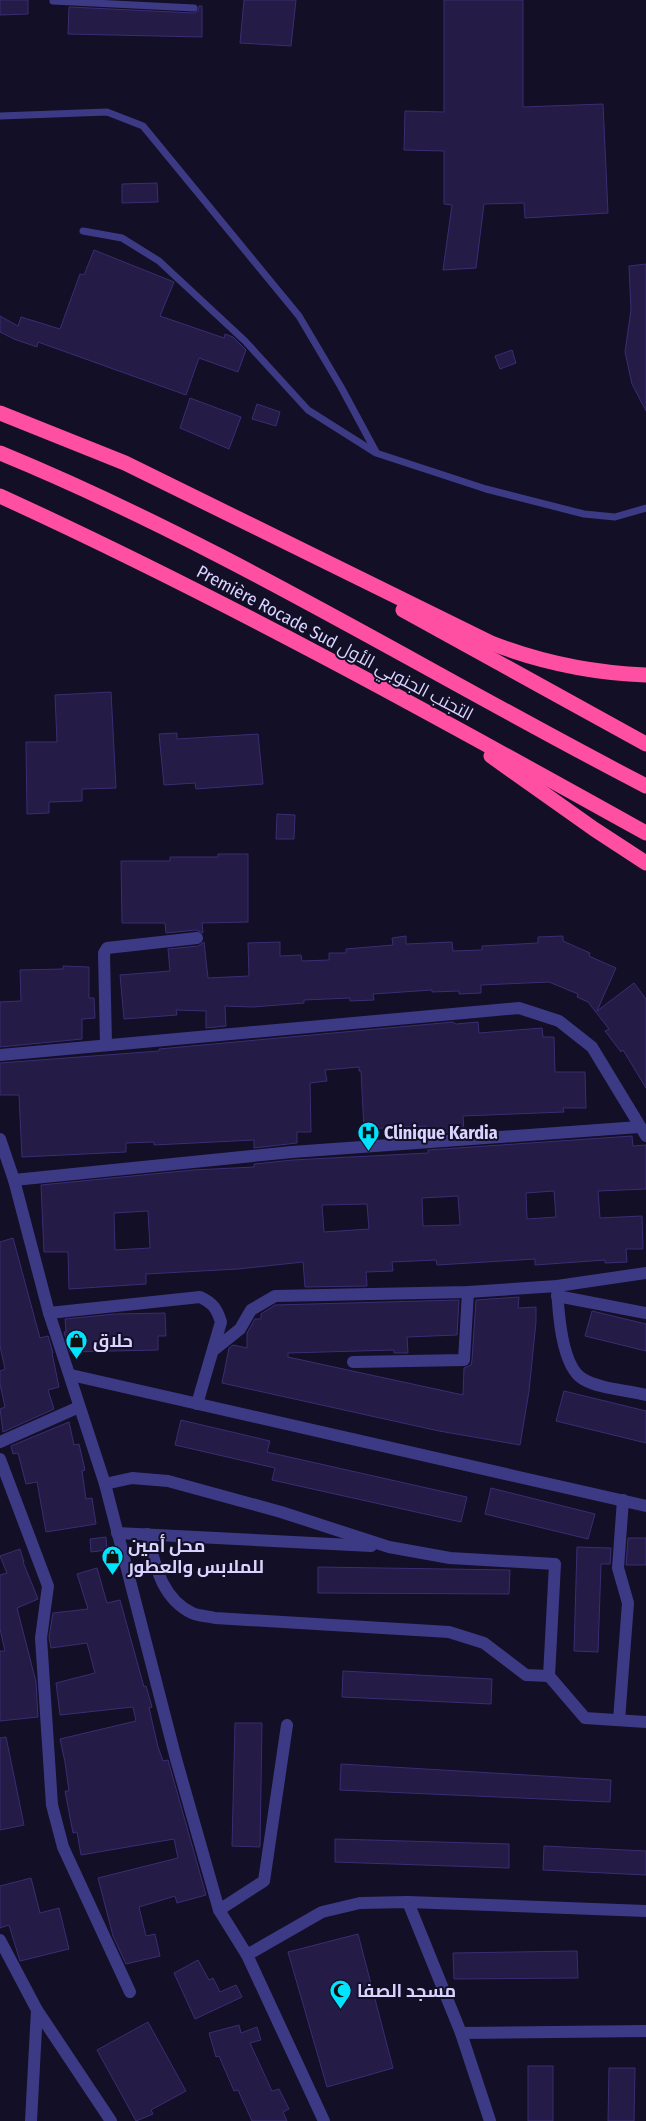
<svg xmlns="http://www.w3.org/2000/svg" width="646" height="2121" viewBox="0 0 646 2121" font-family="'Fira Sans Condensed',Cairo,sans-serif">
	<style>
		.building { fill: #241b47; stroke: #3b2d73; fill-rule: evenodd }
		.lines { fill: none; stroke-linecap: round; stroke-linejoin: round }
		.service { stroke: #3d3a85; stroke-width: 7 }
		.minor { stroke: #3d3a85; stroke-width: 12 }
		.motorway { stroke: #ff4fa3; stroke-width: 15 }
		.labels { text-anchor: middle; stroke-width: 4; stroke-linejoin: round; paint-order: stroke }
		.street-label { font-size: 18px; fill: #d9d4ff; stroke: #130f26 }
		.poi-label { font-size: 18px; font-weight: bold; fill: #d9d4ff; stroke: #130f26; text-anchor: start }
	</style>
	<rect width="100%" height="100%" fill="#130f26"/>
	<g class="building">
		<path d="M0 0H28V14L0 15Z"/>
		<path d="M244 0H296L291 46 240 43Z"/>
		<path d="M444 0H523V107L603 104 608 213 525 218 524 203 484 204 476 268 443 270 452 205 444 204V151L404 150 405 111 444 112Z"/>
		<path d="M199 6H202V37L68 34 69 7 194 13 198 11Z"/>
		<path d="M157 183 158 202 122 203V184Z"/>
		<path d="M94 250 174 282 160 316 224 338 225 334 233 337 246 350 238 372 199 358 186 395 38 342 37 347 14 339 0 332V316L18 326 21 317 60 329 80 274 84 275Z"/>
		<path d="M646 264V411L632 384 625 352 631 310 629 266Z"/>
		<path d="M512 350 516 363 500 369 495 356Z"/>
		<path d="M190 398 241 417 229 449 180 428Z"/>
		<path d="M257 404 280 412 276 426 252 419Z"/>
		<path d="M111 692 116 788 82 789V801L49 802V813L27 814 26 742H57L55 695Z"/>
		<path d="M177 733V739L258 734 263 784 196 789 195 783 164 785 159 734Z"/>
		<path d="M277 814 295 815 294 839H276Z"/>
		<path d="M218 854H248V922L202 923 203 933 196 930 166 933 165 923H122L121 861H170V857H218Z"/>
		<path d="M406 936V944L452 942 453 951 482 950V946L538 943V937L563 936V941L590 953 589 956 616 968 597 1011 634 983 646 999V1088L623 1050 621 1052 605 1031 609 1029 588 1002 577 997 578 994 549 982 481 985V993L459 994V991L432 992V990L373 994 374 1000 350 1001V998L304 1000V1003L253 1007 225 1006 226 1026 206 1028V1011L176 1010 177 1015 124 1019 120 975 170 971 168 949 198 946 204 942 208 978 249 976 248 943 280 942V956L301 955 302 961 329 960V953H346V949L393 945 392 938Z"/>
		<path d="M63 966 89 967V998H94L95 1018 82 1019V1039L0 1047V1002L21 1001 20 970 63 969Z"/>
		<path d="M453 1022 456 1024 478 1022 479 1033 542 1028 543 1037H554L555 1072H585L586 1108H563L564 1112 463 1116 464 1131 427 1134 426 1126 364 1129 361 1071H359V1067L325 1070 327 1081 310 1083 311 1132H297V1143L254 1148V1140L154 1145V1142L126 1143V1152L22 1157 19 1095H0V1063L159 1051V1049Z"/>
		<path d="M632 1136 633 1146 646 1145V1189L598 1191 600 1218 642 1216 643 1249H626L627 1262 605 1263V1260L535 1265V1259L437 1265 436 1260 392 1262 393 1271 366 1272 367 1286 305 1287 303 1262 238 1269 146 1274V1284L69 1289 68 1252H44L41 1185 193 1170 254 1167V1164L293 1160 428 1153V1150ZM554 1191 556 1217 527 1219 526 1193ZM458 1196 460 1225 423 1226 422 1198ZM367 1204 369 1229 324 1232 322 1205ZM148 1211 150 1248 115 1250 114 1213Z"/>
		<path d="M13 1238 40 1338 48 1336 53 1353H52L59 1387 48 1390 54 1409 3 1432 0 1409 5 1407 0 1384V1371L5 1369 0 1346V1242Z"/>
		<path d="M519 1297 518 1308 536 1307V1322L529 1391 520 1445 439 1431 222 1383 229 1348 233 1345 247 1348V1333L255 1319H261V1314L275 1305 459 1300 457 1335 407 1337 408 1353H394V1350L288 1353V1357L463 1395 464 1368 471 1365 472 1360 476 1300Z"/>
		<path d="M592 1311 646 1324V1351L585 1336Z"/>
		<path d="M165 1313 166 1336H158V1350L70 1352 64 1332H66L65 1319 115 1314Z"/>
		<path d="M564 1391 646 1411V1443L556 1421Z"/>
		<path d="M181 1420 270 1441 267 1452 467 1497 461 1522 272 1480 275 1468 175 1445Z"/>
		<path d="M69 1422 74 1445 79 1444 85 1470 82 1471 86 1499 92 1498 96 1524 46 1532 37 1482 26 1484 18 1453 13 1454 11 1446Z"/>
		<path d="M491 1488 595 1514 588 1539 485 1514Z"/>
		<path d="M106 1537 107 1550 91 1552 90 1539Z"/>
		<path d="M628 1538H646V1565H626Z"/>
		<path d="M577 1547 611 1548 610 1564H601L598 1652 574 1651Z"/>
		<path d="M20 1549 24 1562H23L38 1599 17 1608 36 1682 38 1717 0 1721V1651H5L0 1629V1575L7 1573 0 1556Z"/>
		<path d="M318 1567 510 1570 509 1594 318 1593Z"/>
		<path d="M97 1568 107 1603 120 1600 144 1687 146 1686 152 1707 149 1708 158 1747 163 1761 168 1760 206 1895 177 1903 175 1896 139 1907 146 1936 155 1934 160 1956 126 1964 113 1936 98 1878 178 1858 174 1839 81 1855 77 1832 73 1833 65 1791H69L65 1762 60 1739 136 1721 133 1707 60 1715 56 1683 95 1673 87 1643 51 1648 49 1637 53 1613 88 1609 77 1574Z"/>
		<path d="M343 1671 492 1679 491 1704 342 1697Z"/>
		<path d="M235 1723H262L260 1847 232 1846Z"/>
		<path d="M6 1737 24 1825 0 1830V1738Z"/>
		<path d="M341 1764 611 1780 610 1802 340 1790Z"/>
		<path d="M335 1839 509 1844V1868L335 1862Z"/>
		<path d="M544 1846 646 1851V1875L543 1870Z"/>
		<path d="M31 1878 40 1913 59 1908 69 1949 20 1961 9 1925 0 1928V1886Z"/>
		<path d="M358 1934 393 2068 327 2087 288 1952Z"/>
		<path d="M577 1951 578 1978 454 1979 453 1953Z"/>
		<path d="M198 1960 209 1980 213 1978 220 1992 236 1985 242 1997 195 2019 174 1973Z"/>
		<path d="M148 2022 186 2091 151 2110 153 2114 136 2121 97 2050Z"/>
		<path d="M239 2025 241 2033 257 2027 261 2040 250 2043 272 2091 279 2089 289 2109 283 2112 287 2121H252L238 2090 234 2091 219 2056 216 2057 209 2033Z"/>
		<rect x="528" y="2066" width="25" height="55"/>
		<path d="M609 2068H635L634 2121H608Z"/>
	</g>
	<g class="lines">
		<g class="service">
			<path d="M53 1 194 8"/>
			<path d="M0 116 107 112 143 126 299 316 341 387 376 452"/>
			<path d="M83 231 122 238 159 261 245 341 308 410 376 453 486 489 584 514 615 517 646 508"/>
		</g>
		<g class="minor">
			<path d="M106 1045 104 953 107 948 197 938"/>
			<path d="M0 1055 519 1008 559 1021 592 1047 646 1136"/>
			<path d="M0 1139 14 1180 49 1313 105 1484 176 1759 219 1910 247 1955 324 2121"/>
			<path d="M14 1180 292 1152 639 1127"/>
			<path d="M557 1286C558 1309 561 1366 583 1379 600 1389 627 1390 646 1395"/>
			<path d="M557 1296 646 1313"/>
			<path d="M49 1313 200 1297C213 1303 217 1309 221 1322L197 1404"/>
			<path d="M215 1349 240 1329 251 1310 275 1296 468 1292 557 1286 646 1273"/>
			<path d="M353 1362 464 1360 468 1292"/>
			<path d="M71 1375 646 1506"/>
			<path d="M0 1442 79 1407"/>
			<path d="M0 1459 48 1586 41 1638 52 1805 63 1847 130 1992"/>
			<path d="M105 1484 132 1478 168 1481 281 1512 389 1547 450 1558 555 1564 549 1676 585 1718 646 1722"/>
			<path d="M117 1533 371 1546"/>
			<path d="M147 1534C155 1564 161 1598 192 1613 198 1616 207 1616 215 1618L449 1632 484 1643 526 1675 549 1676"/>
			<path d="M619 1720 628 1603 618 1568 623 1500"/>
			<path d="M408 1902 461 2033 490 2121"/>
			<path d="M219 1910 264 1881 287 1725"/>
			<path d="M0 1940 37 2010 111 2121"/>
			<path d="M247 1955 322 1912 360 1903 408 1902 646 1911"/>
			<path d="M461 2033 646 2031"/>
			<path d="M31 2121 37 2010"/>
		</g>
		<g class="motorway">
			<path d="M0 413 125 463 491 643C540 662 593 673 646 675"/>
			<path d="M0 453C224 545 431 675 646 786"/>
			<path d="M0 496C221 597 434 715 646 833"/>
			<path d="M403 610 646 744"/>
			<path d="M491 756 594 829 646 863"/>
		</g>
	</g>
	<defs>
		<symbol id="hospital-pin" viewBox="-11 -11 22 30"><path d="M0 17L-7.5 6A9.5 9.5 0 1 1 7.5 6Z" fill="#00e5ff" stroke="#130f26"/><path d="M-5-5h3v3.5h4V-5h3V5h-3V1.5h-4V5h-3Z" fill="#111"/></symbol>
		<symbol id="shop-pin" viewBox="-11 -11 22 30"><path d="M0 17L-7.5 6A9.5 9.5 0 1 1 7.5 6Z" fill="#00e5ff" stroke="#130f26"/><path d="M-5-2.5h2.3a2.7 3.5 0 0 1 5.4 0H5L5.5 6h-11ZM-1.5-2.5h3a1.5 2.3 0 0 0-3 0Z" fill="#111"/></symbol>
		<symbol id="mosque-pin" viewBox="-11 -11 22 30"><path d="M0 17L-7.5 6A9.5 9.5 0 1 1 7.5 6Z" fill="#00e5ff" stroke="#130f26"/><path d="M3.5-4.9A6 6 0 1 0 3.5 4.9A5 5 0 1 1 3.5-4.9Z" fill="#111"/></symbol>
	</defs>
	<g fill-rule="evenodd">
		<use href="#hospital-pin" x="356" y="1120" width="25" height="34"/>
		<use href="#shop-pin" x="64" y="1328" width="25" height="34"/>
		<use href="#shop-pin" x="100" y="1544" width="25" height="34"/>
		<use href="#mosque-pin" x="328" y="1978" width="25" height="34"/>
	</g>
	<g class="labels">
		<g class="street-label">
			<text transform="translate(335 643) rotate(28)" y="6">Première Rocade Sud التجنب الجنوبي الأول</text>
		</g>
		<g class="poi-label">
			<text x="384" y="1139">Clinique Kardia</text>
			<text x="93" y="1347">حلاق</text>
			<text x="128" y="1552">محل أمين<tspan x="128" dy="21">للملابس والعطور</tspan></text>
			<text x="357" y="1997">مسجد الصفا</text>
		</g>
	</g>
</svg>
